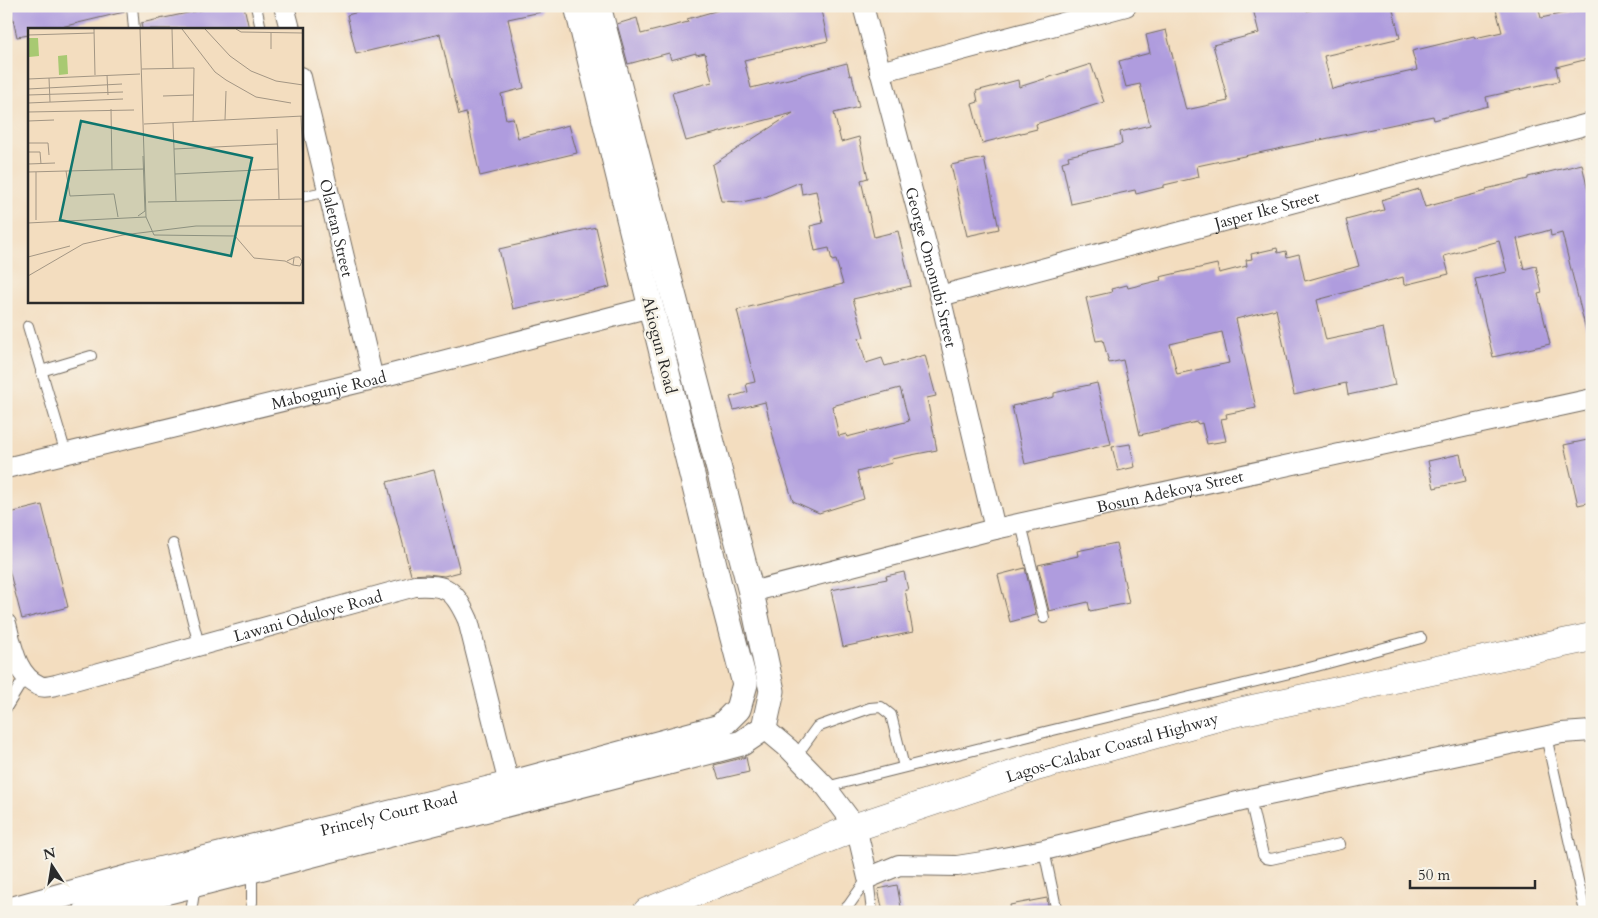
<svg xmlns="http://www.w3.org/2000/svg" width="1598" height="918" viewBox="0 0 1598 918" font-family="Cardo,serif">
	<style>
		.building { fill: #af9cde; fill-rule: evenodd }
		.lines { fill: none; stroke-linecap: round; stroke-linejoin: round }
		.service-casing { stroke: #71695f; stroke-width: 12 }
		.minor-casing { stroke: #71695f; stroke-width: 22 }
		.tertiary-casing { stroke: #71695f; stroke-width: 27 }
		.trunk-casing { stroke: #71695f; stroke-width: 29 }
		.service { stroke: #fff; stroke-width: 10 }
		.minor { stroke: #fff; stroke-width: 20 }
		.tertiary { stroke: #fff; stroke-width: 25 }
		.trunk { stroke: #fff; stroke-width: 28 }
		.labels { text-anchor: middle; stroke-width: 5; stroke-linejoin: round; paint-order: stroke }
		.street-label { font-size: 16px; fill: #2b2b2b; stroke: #f7f3e8 }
		.inset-road { fill: none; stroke: #a39684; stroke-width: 1 }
		.view { fill: #0f766e; fill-opacity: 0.15; stroke: #0f766e; stroke-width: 2.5 }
		.inset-edge { fill: none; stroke: #2b2b2b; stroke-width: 2.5 }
	</style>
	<rect width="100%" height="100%" fill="#f7f3e8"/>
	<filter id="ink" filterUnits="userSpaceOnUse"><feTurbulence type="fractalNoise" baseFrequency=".02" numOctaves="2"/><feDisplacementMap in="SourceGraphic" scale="10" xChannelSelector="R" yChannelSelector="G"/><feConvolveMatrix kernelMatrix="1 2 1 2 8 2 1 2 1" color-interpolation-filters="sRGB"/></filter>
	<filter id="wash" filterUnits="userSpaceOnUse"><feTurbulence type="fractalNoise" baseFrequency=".0096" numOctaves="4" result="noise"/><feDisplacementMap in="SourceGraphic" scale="20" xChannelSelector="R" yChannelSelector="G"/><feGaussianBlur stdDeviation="1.12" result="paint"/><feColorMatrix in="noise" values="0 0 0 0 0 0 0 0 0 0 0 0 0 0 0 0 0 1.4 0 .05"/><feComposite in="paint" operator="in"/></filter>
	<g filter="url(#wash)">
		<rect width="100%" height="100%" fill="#f3ddbf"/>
		<g id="blocks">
			<g class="building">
				<path d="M10 6H123L124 12 53 29H29V35L17 37Z"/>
				<path d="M205 6H244L249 29H142L141 23 206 9Z"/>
				<path d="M382 6H541V12L508 19 524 88 501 94 506 119 513 118 518 138 569 125 577 153 480 176 466 113 459 115 440 34 356 54 347 15Z"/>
				<path d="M733 6H820L828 41 744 60 751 88 801 76V75L847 63 850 76 852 75 859 107 834 113 841 142 859 137 868 178 861 180 874 237 898 231 911 286 853 299 864 337 859 338 866 363 882 358 885 366 925 355 936 396 927 398 937 450 891 459 892 463 857 472 864 499 819 513 793 501 775 444 765 402 734 410 730 397 748 392 746 384 755 382 737 310 843 284 836 260 832 261 829 248 815 251 810 226 823 223 816 191 802 194 800 182 765 197 742 202 721 201 712 165 793 113 686 141 672 93 712 82 705 53 696 55V53L671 60 669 53 628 64 617 24 637 18 641 34 688 22 687 19ZM900 388 909 421 847 437 846 434 839 436 832 406Z"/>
				<path d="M1263 6H1306L1307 11 1328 6H1392L1400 38 1324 56 1332 89 1417 70 1412 51 1474 36 1475 38 1502 32 1495 6H1538L1541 18 1592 7V58L1556 67 1559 81 1486 97 1488 106 1434 120 1433 116 1197 166 1199 177 1164 185V187L1136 194 1135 190 1071 204 1062 162 1069 160 1068 156 1122 144 1120 132 1150 125 1140 84 1126 87 1119 61 1150 53 1146 35 1166 30 1186 110 1228 101 1213 45 1259 33 1253 9Z"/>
				<path d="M1091 64 1104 102 1036 124 1037 129 982 143 972 104 978 102 976 91 1018 80 1019 87Z"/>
				<path d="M984 158 999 229 967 236 951 165Z"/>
				<path d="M1582 164 1592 209V333L1587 334 1562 233 1551 236 1550 230 1517 239 1524 269 1536 266 1542 293 1538 294 1550 344 1493 357 1475 279 1507 272 1499 241 1444 256 1449 274 1404 285 1403 277 1317 300 1326 340 1383 328 1395 385 1348 395 1346 383 1294 395 1276 309 1236 319 1256 408 1226 414 1227 418 1221 419 1226 441 1207 444 1202 423 1198 424 1197 422 1140 435 1123 360 1109 363 1103 340 1096 341 1086 298 1112 292 1111 289 1127 285 1128 288 1161 280 1160 277 1217 264 1219 273 1247 266 1246 260 1252 259 1251 254 1277 248 1278 253 1286 251 1287 257 1299 254 1305 281 1359 266 1346 220 1384 210 1381 200 1419 189 1425 207 1487 191 1486 189 1528 179V177ZM1222 332 1229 363 1177 374 1170 344Z"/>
				<path d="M596 227 610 287 513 309 499 249Z"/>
				<path d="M1097 383 1111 444 1025 464 1012 406 1054 397V393Z"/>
				<path d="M1592 439V502L1578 505 1564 445Z"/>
				<path d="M1130 444 1135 467 1118 471 1112 447Z"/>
				<path d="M1460 454 1466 481 1434 488 1428 461Z"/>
				<path d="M434 470 460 572 444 576 427 574 411 575 387 482Z"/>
				<path d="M42 505 68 607 22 619 6 558V514Z"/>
				<path d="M1116 543 1129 603 1090 611 1088 602 1049 611 1038 565 1078 556 1077 551Z"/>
				<path d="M1025 568 1036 615 1010 622 998 575Z"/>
				<path d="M904 572 908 590H905L913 632 843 647 831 590 887 579 886 576Z"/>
				<path d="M746 757 749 772 719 779 714 765Z"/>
				<path d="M897 885 902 912H883L878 889Z"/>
				<path d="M1047 898 1049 912H1011L1010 905Z"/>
			</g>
		</g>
	</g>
	<g filter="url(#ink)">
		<use href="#blocks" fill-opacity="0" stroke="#71695f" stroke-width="1"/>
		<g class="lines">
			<defs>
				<g id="service">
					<path d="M132 6 134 29"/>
					<path d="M256 6 261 29"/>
					<path d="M301 197 329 191"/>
					<path d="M28 326 66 454"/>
					<path d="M41 371 91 356"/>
					<path d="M1021 524 1044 618"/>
					<path d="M173 544 199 645"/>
					<path d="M6 708 25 677"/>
					<path d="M1546 736 1585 912"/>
					<path d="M796 756 817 727 870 708 881 707 891 715 904 767"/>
					<path d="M826 787 1049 731 1298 671 1421 638"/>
					<path d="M1250 799 1263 855 1266 858 1271 859 1340 844"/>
					<path d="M1044 850 1057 912"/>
					<path d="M868 878 872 912"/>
					<path d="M191 912 195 886"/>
					<path d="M250 912 252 902V870"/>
					<path d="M842 912 849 905 868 878"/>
				</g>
				<g id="minor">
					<path d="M284 6 290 29"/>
					<path id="s1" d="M863 6 940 296 995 529"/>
					<path d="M880 72 1126 6"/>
					<path id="s2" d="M301 77 373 379"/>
					<path id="s3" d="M940 296 1592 123"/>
					<path id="s4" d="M6 468 373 379 650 307"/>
					<path id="s5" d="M751 592 995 529 1592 399"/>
					<path id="s6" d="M6 624C12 646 16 677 40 686 44 688 51 686 56 685L415 586C448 584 454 590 468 620L509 784"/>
					<path d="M764 728 789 749 826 787 856 827 868 878 899 865 957 866 989 861 1044 850 1250 799 1562 733 1592 731"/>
				</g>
				<g id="tertiary">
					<path id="s7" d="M6 911 130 877 509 784 720 727 738 709 745 684 719 585 577 6"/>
					<path d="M86 912 252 870 742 743 764 728 772 691 751 592 598 6"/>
				</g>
				<g id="trunk">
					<path id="s8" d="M647 912 856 827 1036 767 1229 714 1592 637"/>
				</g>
			</defs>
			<use href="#service" class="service-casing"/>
			<use href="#minor" class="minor-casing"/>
			<use href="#tertiary" class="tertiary-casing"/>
			<use href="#trunk" class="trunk-casing"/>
			<use href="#service" class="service"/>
			<use href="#minor" class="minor"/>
			<use href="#tertiary" class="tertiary"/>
			<use href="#trunk" class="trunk"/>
		</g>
	</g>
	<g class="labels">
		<g class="street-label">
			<text dy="6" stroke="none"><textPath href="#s3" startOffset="338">Jasper Ike Street</textPath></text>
			<text dy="6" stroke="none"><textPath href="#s2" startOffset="155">Olaletan Street</textPath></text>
			<text dy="6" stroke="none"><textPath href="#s1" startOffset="270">George Omonubi Street</textPath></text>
			<text transform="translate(660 345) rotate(76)" y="6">Akiogun Road</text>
			<text dy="6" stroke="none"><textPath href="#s4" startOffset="332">Mabogunje Road</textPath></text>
			<text dy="6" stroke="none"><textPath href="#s5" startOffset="431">Bosun Adekoya Street</textPath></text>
			<text dy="6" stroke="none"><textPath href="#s6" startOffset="351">Lawani Oduloye Road</textPath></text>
			<text dy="6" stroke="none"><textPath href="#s8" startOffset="494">Lagos-Calabar Coastal Highway</textPath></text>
			<text dy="6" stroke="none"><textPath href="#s7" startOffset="395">Princely Court Road</textPath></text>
		</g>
	</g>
	<g transform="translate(28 28)">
		<rect width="275" height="275" fill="#f3ddbf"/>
		<path d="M0 10H10L11 28 1 29ZM39 27 40 46 31 47 30 28Z" fill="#a8c972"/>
		<path class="inset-road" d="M66 1 67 47M144 1 145 40M154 1 187 44 198 52 228 69 263 75M177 1 202 28 223 43 248 53 275 57M208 1 213 4 275 5M0 7 66 5M243 21V5M114 41 166 40 165 94M79 47 80 67M21 50 22 74M0 51 112 46M0 61 94 56M0 67 95 64M135 68 165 67M0 75 95 71M83 81 84 142M0 84 106 82M273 88 275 138M197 92 198 63M0 93 26 92M145 95 148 173M116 96 275 88M249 101 251 171M0 115H20L21 127M146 121 249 116M0 124H12L13 136M0 136 27 135M38 143 42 168 86 166 90 189M0 144 116 141M147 146 250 141M120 174 275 171M110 188 117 183 115 128M118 189 126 207 207 208 226 230 257 233 265 237M8 192V144M0 195 118 189 112 1M0 229 42 218M259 233 267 229H271L274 233 272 238 265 237 266 230M0 248 55 216 95 207 168 198H275"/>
		<path class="view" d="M53 93 224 130 203 228 32 192Z"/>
		<rect width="275" height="275" class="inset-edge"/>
	</g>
	<rect width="1598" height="918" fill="none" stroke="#f7f3e8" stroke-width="25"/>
	<g transform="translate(52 866) rotate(348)" stroke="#f7f3e8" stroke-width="4" paint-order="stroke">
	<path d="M0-4L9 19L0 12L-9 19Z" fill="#2b2b2b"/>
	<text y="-8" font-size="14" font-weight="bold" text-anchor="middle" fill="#2b2b2b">N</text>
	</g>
	<path d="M1410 880v8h125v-8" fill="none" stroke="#2b2b2b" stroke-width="2.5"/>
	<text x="1418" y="880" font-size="15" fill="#2b2b2b" stroke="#f7f3e8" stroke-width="4" paint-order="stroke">50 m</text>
</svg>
